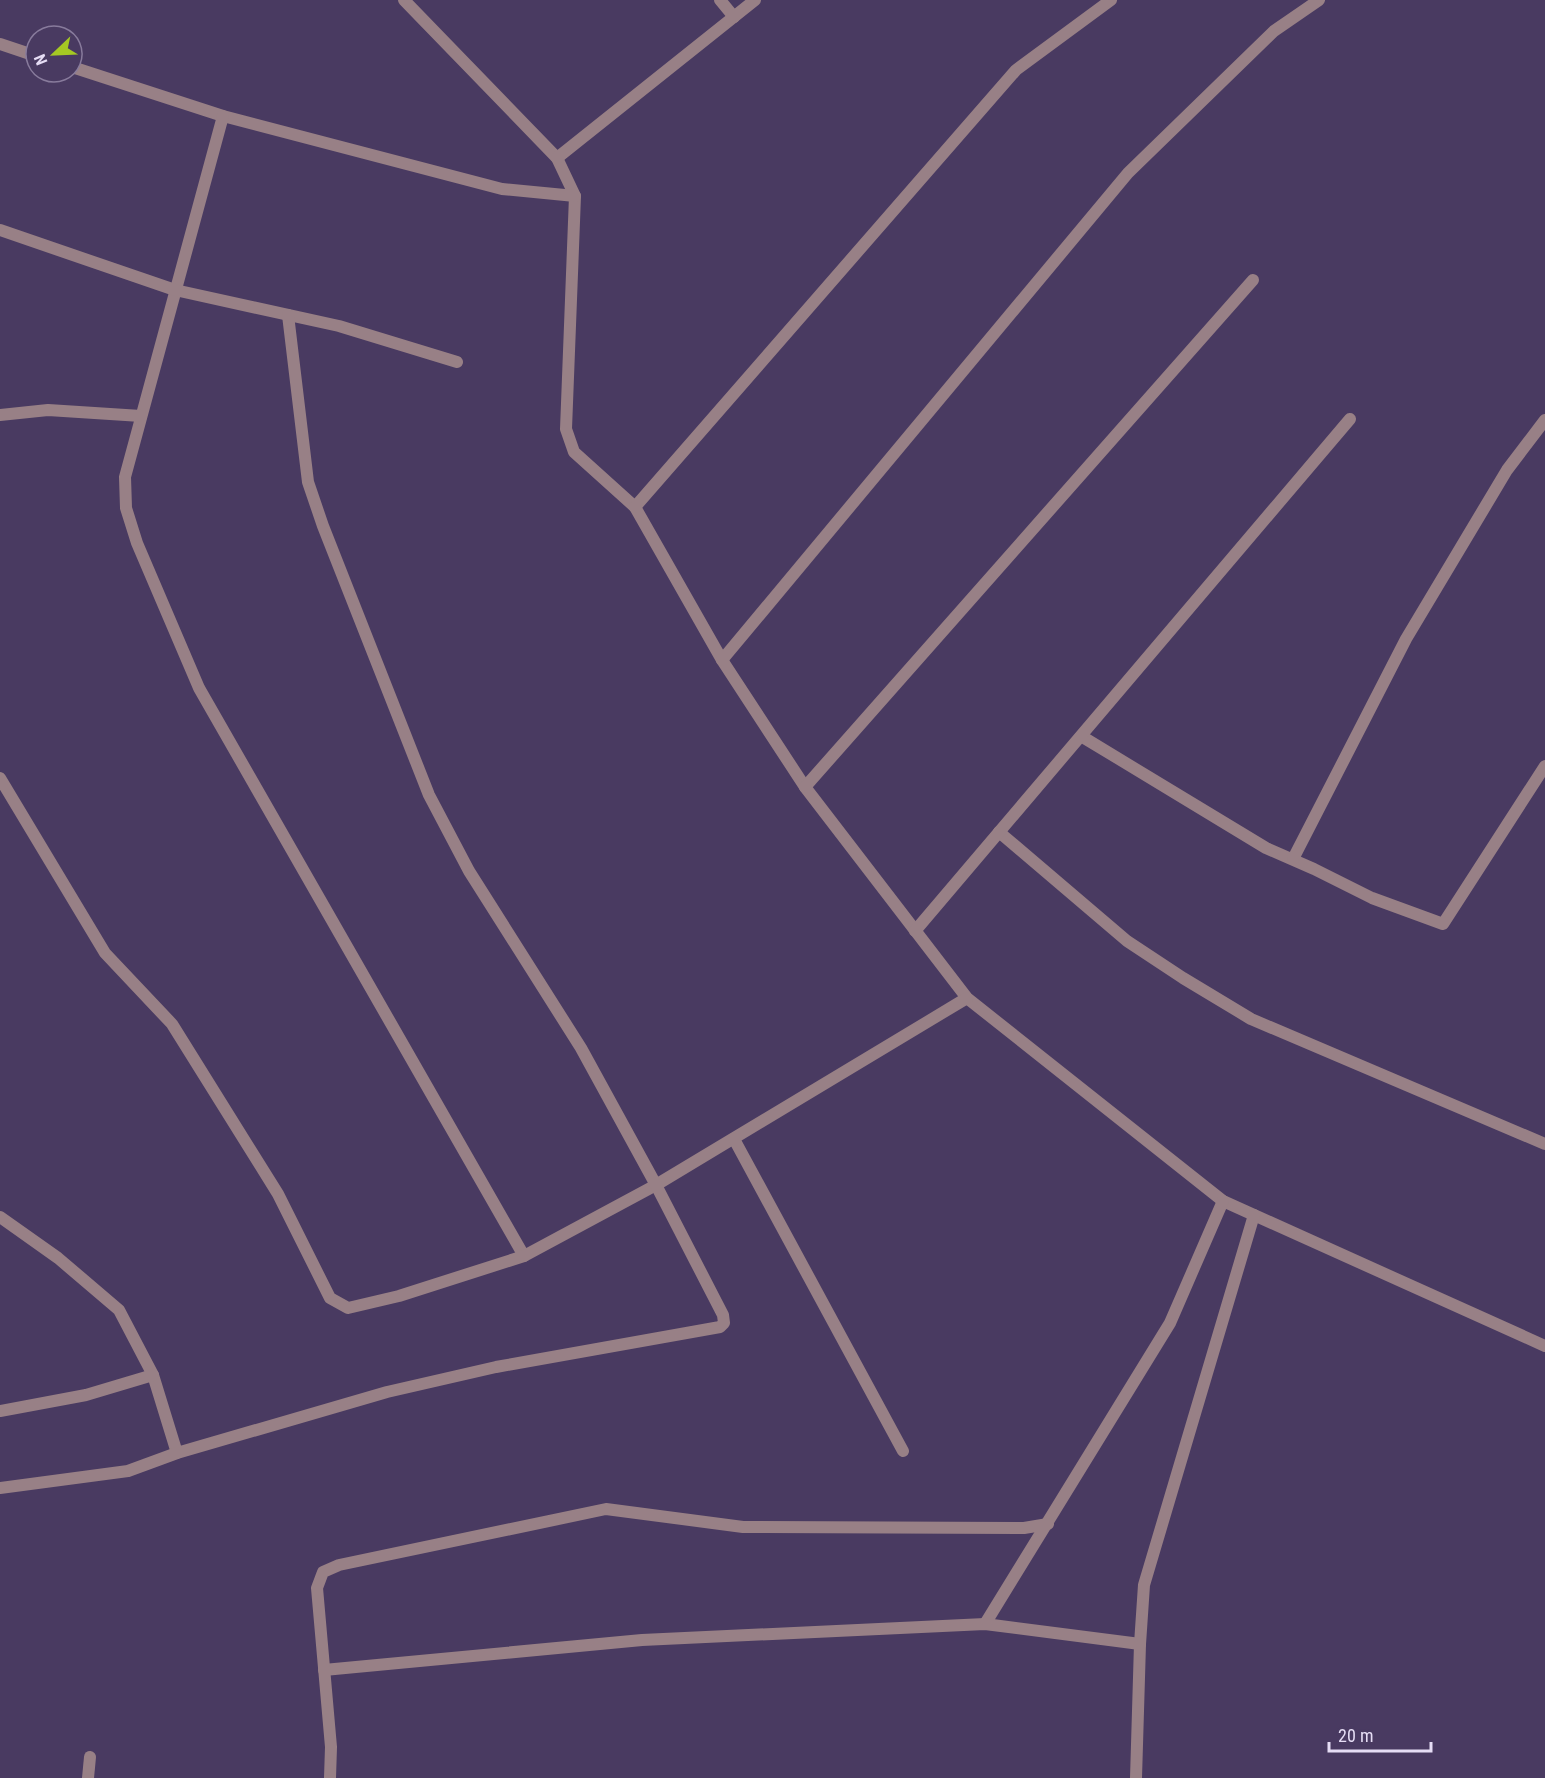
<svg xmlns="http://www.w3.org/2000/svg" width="1545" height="1778" viewBox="0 0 1545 1778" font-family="'Roboto Condensed',sans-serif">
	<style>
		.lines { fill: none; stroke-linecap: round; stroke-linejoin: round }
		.street { stroke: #988086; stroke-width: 12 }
	</style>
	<rect width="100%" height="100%" fill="#493a61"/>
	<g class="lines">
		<g class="street">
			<path d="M404 0 557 158 575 196 566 429 574 452 635 507 722 660 805 787 967 998 1223 1201 1545 1346"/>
			<path d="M720 0 734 17"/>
			<path d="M0 44 36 56"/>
			<path d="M72 67 223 116 502 189 575 196"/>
			<path d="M223 116 125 477 126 508 137 543 199 688 524 1256"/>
			<path d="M557 158 755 0"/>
			<path d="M0 230 175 290 339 326 457 362"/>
			<path d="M0 415 48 410 141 416"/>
			<path d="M635 507 1016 70 1111 0"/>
			<path d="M722 660 1128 173 1274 31 1319 0"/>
			<path d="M1081 736 1266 848 1314 869 1372 898 1443 924 1545 766"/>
			<path d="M0 778 105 953 172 1024 278 1194 330 1298 348 1308 399 1296 524 1256 656 1185 967 998"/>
			<path d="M805 787 1253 280"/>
			<path d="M999 832 1127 941 1183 978 1251 1019 1545 1144"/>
			<path d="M1293 859 1406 639 1507 470 1545 420"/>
			<path d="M915 931 1350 419"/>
			<path d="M734 1139 903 1451"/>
			<path d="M0 1217 58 1258 119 1310 153 1375 177 1453"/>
			<path d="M0 1411 86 1395 153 1375"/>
			<path d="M0 1488 128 1471 177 1453 387 1392 496 1367 720 1327 724 1323 723 1315 656 1185 581 1048 469 871 429 795 323 526 308 482 288 315"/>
			<path d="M985 1624 1170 1323 1223 1201"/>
			<path d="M324 1670 642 1640 985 1624 1140 1644"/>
			<path d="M88 1778 90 1757"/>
			<path d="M330 1778 331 1747 317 1588 323 1572 339 1565 606 1509 743 1527 1024 1528 1048 1524"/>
			<path d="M1136 1778 1140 1644 1144 1585 1254 1215"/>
		</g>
	</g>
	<g transform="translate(54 54) rotate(247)"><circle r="28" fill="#493a61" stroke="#887b9c" stroke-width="1.5"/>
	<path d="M0-4.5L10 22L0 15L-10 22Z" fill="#a5c823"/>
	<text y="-9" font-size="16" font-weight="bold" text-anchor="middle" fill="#e6ddf5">N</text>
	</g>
	<path d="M1329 1742v9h102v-9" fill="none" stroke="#e6ddf5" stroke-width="3"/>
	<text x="1338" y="1742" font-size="18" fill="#e6ddf5" stroke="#493a61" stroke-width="4.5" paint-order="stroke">20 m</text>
</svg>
